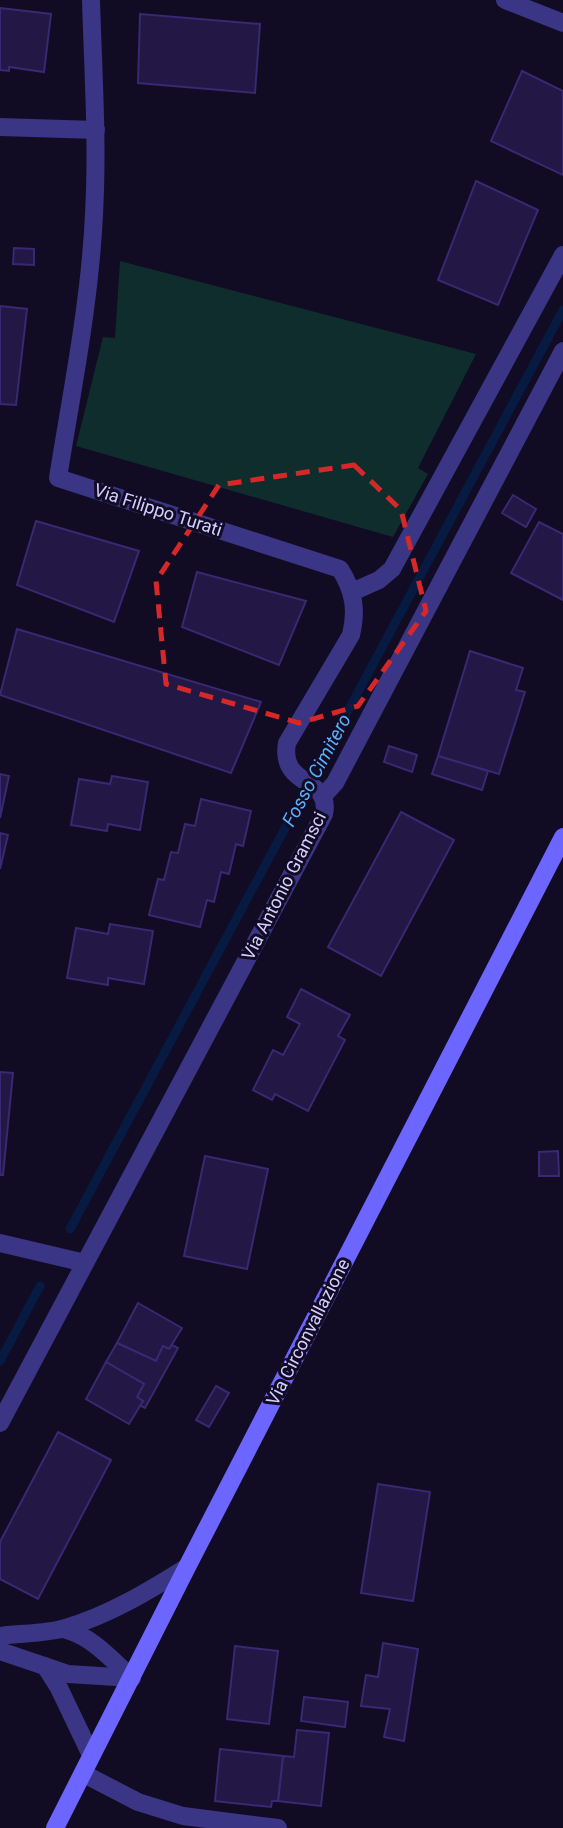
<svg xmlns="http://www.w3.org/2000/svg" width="563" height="1828" viewBox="0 0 563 1828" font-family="Roboto,sans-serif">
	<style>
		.green { fill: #0f2d2d }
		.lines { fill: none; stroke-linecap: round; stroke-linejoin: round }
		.stream { stroke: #071a41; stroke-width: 9 }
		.building { fill: #221745; stroke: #392872; stroke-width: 2 }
		.minor { stroke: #3a3584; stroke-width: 18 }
		.secondary { stroke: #6d65ff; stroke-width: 18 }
		.marked { fill: none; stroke: #d62828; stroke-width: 5; stroke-dasharray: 14 9; stroke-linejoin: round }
		.labels { text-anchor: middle; stroke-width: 6; stroke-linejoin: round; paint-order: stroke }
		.street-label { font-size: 18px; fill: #d5ceff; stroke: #110c23 }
		.water-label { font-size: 19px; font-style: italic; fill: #5cafff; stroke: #110c23 }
	</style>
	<rect width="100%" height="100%" fill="#110c23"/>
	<path class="green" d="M120 261 476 354 418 468 428 474 393 537 76 446 103 337 115 338Z"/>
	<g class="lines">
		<g class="stream">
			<path d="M70 1229 563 310"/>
			<path d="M0 1361 40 1286"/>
		</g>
	</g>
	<g class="building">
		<path d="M0 8 51 14 44 72 9 67V71L0 70Z"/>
		<path d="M140 14 260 24 255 93 138 83Z"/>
		<path d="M522 71 563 91V175L491 141Z"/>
		<path d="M476 181 538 210 498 305 438 280Z"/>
		<path d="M14 248 34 249V265L13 264Z"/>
		<path d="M0 306 27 309 16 405 0 404Z"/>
		<path d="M513 495 536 509 526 527 502 513Z"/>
		<path d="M36 521 139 551 114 622 17 585Z"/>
		<path d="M539 522 563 534V600L511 573Z"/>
		<path d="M197 572 306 601 279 665 182 627Z"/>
		<path d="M17 629 261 702 231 773 0 695Z"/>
		<path d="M470 651 523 668 516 690 525 692 499 774 438 756Z"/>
		<path d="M389 746 417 755 412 772 384 762Z"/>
		<path d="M438 756 488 771 482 790 432 774Z"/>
		<path d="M0 774 9 776 0 818Z"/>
		<path d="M112 776 148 782 140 830 108 824 107 831 71 825 79 779 110 784Z"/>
		<path d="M201 799 251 811 243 846 236 844 229 874 221 872 214 902 207 900 200 927 149 915 158 879 164 880 171 852 178 853 185 824 195 826Z"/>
		<path d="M401 812 454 840 381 976 328 947Z"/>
		<path d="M0 833 8 835 0 869Z"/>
		<path d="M110 924 153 931 144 984 108 978V985L67 978 76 928 108 934Z"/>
		<path d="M301 989 350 1015 338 1036 345 1040 308 1111 275 1094 272 1100 253 1090 273 1050 283 1055 300 1024 287 1017Z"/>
		<path d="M0 1072 13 1073 3 1175H0Z"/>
		<path d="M558 1151 559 1176H539V1152Z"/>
		<path d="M205 1156 268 1169 247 1269 184 1256Z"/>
		<path d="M138 1303 182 1328 169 1349 163 1346 156 1361 117 1343Z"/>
		<path d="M117 1343 156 1361 163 1346 169 1349 172 1345 178 1348 145 1408 139 1405 143 1401 137 1397 144 1384 106 1362Z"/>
		<path d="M106 1362 144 1384 137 1397 143 1401 129 1424 86 1399Z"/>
		<path d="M216 1386 229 1393 209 1427 196 1420Z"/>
		<path d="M58 1432 111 1460 38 1599 0 1579V1542Z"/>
		<path d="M378 1484 430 1492 413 1601 361 1593Z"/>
		<path d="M383 1643 418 1649 404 1741 384 1737 390 1709 361 1706 366 1675 378 1677Z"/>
		<path d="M235 1646 278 1651 269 1724 227 1719Z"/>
		<path d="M304 1697 348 1702 345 1727 301 1721Z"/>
		<path d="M297 1730 329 1733 321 1806 278 1801 283 1756 294 1757Z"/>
		<path d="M220 1749 283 1756 278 1801H272L271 1807 215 1801Z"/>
	</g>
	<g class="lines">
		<g class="minor">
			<path d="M505 0 563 23"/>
			<path d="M0 127 96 130"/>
			<path d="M352 592 379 580 392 569 563 255"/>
			<path d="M323 796 335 783 563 351"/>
			<path d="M0 1243 85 1263"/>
			<path d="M0 1423 324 814C332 777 279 788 287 743L351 635C357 610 354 591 340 569L58 478C72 390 90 302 94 214 98 142 93 71 91 0"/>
			<path d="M63 1629C91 1635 111 1659 132 1678"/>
			<path d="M0 1636C21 1633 45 1634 65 1628 109 1615 149 1591 187 1567"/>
			<path d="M0 1651 68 1674 132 1678"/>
			<path d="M45 1666 59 1688 91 1755"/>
			<path d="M84 1774 138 1802 183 1816 278 1828"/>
		</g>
		<path class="secondary" d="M55 1828 187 1567 563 837"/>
	</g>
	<path class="marked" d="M354 465 401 510 426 611 358 706 299 723 166 684 156 581 219 485Z"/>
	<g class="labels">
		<g class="street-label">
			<text transform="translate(158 510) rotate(18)" y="6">Via Filippo Turati</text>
			<text transform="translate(284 886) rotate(-63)" y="6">Via Antonio Gramsci</text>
			<text transform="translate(308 1332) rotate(-63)" y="6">Via Circonvallazione</text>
		</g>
		<g class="water-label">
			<text transform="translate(316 770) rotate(-62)" y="7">Fosso Cimitero</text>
		</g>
	</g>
</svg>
